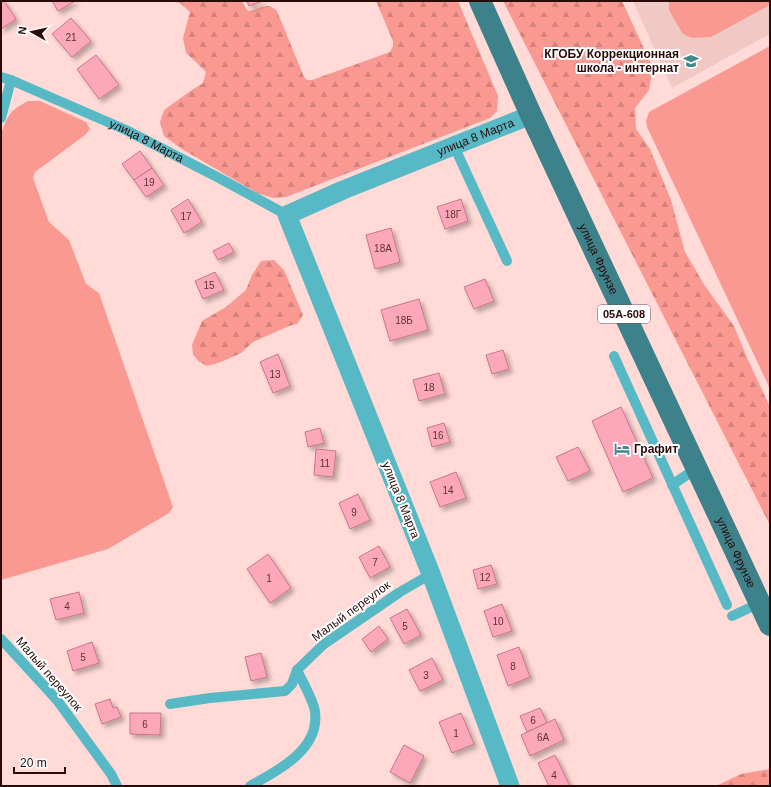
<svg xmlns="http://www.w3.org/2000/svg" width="771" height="787" viewBox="0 0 771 787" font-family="Helvetica,sans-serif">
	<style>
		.built { fill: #f0c9c4 }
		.grass { fill: #f99991 }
		.forest { fill: url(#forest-firs) }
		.building { fill: #fda8ba; stroke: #c67688; filter: url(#shadow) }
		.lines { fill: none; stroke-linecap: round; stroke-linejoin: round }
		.lane { stroke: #57b9c5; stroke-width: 10 }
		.street { stroke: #57b9c5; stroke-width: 19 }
		.primary { stroke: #3d828a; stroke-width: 22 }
		.labels { text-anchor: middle; stroke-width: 4; stroke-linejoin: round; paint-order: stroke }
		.number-label { font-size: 10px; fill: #5e3235 }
		.shield { fill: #fff; stroke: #695453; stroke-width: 1 }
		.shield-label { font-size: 11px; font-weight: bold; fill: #290b09 }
		.poi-label { font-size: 12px; font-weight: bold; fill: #290b09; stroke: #fff; text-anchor: end }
		.street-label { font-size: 12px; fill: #290b09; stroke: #fff }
	</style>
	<defs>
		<pattern id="forest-firs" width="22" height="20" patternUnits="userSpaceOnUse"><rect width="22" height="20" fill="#f99991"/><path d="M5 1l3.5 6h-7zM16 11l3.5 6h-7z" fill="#d5827c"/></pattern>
		<filter id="shadow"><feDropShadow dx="3.5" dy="3.5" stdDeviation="2" flood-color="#0004"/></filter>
	</defs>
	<rect width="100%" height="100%" fill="#ffdad6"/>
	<path class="built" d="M633 1H770V34L672 88Z"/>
	<g class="grass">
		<path d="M669 1H770V5L711 37 693 38 687 36 682 33 669 10Z"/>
		<path d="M770 46V389L647 127 646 121 649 112Z"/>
		<path d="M28 101H40L86 122 90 129 85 135 35 172 33 178 49 222 69 240 86 284 99 293 173 507 169 513 108 549 1 580V134C8 114 10 111 28 101Z"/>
	</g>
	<g class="forest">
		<path d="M171 1H242L245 7 248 11C260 10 266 0 277 11L304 77 307 80H312L390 52 393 46V41L376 1H458L498 96 497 111 490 118 286 197 273 198 257 193 182 149 164 136 160 122 164 110 189 92 203 83 206 72 197 63 186 53 183 38 190 12 180 3Z"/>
		<path d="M503 1H622L653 68 649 90 635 108 636 129 650 149 671 200 685 252 705 286 734 326 748 360 770 407V525Z"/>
		<path d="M274 260 284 270 303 315 297 324 289 326 253 342 241 353 221 362 207 366 198 361 193 354 192 345 202 321 226 307 246 290 252 275 261 261Z"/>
		<path d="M770 769V786H716L741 774Z"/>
	</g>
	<g class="building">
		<path d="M1 1H4L16 19 1 29Z"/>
		<path d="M52 1H75L58 11Z"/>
		<path d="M247 1H263L249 6Z"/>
		<path d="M71 18 91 41 72 57 52 34Z"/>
		<path d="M96 55 119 85 99 99 77 69Z"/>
		<path d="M140 151 152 168 134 180 122 164Z"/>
		<path d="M152 168 164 185 146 197 134 180Z"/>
		<path d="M188 199 202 222 184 233 171 210Z"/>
		<path d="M461 199 468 221 445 229 437 207Z"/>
		<path d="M391 228 400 262 375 269 366 235Z"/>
		<path d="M229 243 234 252 218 260 213 251Z"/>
		<path d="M215 272 224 290 203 299 195 281Z"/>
		<path d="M485 279 494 301 474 309 464 287Z"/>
		<path d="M419 299 428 330 390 341 381 310Z"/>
		<path d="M503 350 509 369 492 374 486 355Z"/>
		<path d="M278 354 290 386 273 393 260 362Z"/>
		<path d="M439 373 445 394 419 401 413 380Z"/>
		<path d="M621 407 653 478 623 492 592 421Z"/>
		<path d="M444 423 450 442 432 447 427 428Z"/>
		<path d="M320 428 324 443 308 447 305 432Z"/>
		<path d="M578 447 590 471 568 481 556 457Z"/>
		<path d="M316 449 336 451 333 477 314 475Z"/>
		<path d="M456 472 466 498 440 507 430 482Z"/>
		<path d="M358 494 370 520 350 529 339 503Z"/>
		<path d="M379 546 390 567 370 578 359 557Z"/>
		<path d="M268 554 291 588 270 603 247 569Z"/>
		<path d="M491 565 497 584 478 589 473 570Z"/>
		<path d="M79 592 84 613 56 620 50 599Z"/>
		<path d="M502 604 512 631 493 637 484 611Z"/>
		<path d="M407 609 421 635 404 644 390 618Z"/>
		<path d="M379 626 388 639 371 652 362 639Z"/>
		<path d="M92 642 99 663 73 671 67 651Z"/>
		<path d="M519 647 530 677 508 686 497 655Z"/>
		<path d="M261 653 267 677 251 681 245 657Z"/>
		<path d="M432 658 443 680 420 691 409 670Z"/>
		<path d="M110 699 113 708 117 707 121 717 102 724 95 704Z"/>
		<path d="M540 708 547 723 527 732 520 716Z"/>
		<path d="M130 713H161L160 735 130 734Z"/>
		<path d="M461 713 474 744 452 753 439 722Z"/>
		<path d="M555 719 564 740 530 756 521 735Z"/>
		<path d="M404 745 424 756 410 783 390 772Z"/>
		<path d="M555 755 570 786H549L538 763Z"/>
	</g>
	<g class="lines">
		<g class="lane">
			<path id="s1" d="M1 77 11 80 126 130 219 178 287 215"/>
			<path d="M1 118 11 80"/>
			<path d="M454 146 507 261"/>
			<path d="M614 356 727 605"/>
			<path d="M672 485 697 468"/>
			<path d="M732 616 760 603"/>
			<path d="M1 639 57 700 111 774 117 786"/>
			<path d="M170 704 210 698 285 691 292 684 297 670"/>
			<path d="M250 786C277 771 320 750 315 712 314 701 302 681 297 670L324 644 400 592 431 574"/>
		</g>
		<path class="street" id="s2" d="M510 786 431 574 287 215 343 190 531 115"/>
		<path class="primary" id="s3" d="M480 1 531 115 770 625"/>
	</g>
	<defs>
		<symbol id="school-bare" viewBox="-9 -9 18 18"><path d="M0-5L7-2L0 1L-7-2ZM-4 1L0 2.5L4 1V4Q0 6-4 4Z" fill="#418890" stroke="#fff" stroke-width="2.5" paint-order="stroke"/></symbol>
		<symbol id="hotel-bare" viewBox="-9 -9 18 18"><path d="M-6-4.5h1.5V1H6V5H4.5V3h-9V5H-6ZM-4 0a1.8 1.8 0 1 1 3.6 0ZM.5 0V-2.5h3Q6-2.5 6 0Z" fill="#418890" stroke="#fff" stroke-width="2.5" paint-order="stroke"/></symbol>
	</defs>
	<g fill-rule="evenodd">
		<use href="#school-bare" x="680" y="50" width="22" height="22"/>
		<use href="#hotel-bare" x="611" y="438" width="22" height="22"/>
	</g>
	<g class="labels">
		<g class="number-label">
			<text x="71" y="41">21</text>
			<text x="149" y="186">19</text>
			<text x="453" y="218">18Г</text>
			<text x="186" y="220">17</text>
			<text x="383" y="252">18А</text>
			<text x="209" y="289">15</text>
			<text x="404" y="324">18Б</text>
			<text x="275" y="378">13</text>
			<text x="429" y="391">18</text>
			<text x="438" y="439">16</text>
			<text x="325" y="467">11</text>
			<text x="448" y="494">14</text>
			<text x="354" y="516">9</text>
			<text x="375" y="566">7</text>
			<text x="485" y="581">12</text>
			<text x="269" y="582">1</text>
			<text x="67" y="610">4</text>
			<text x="498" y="625">10</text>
			<text x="405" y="630">5</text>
			<text x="83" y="661">5</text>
			<text x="513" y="670">8</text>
			<text x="426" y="679">3</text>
			<text x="533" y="724">6</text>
			<text x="145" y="728">6</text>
			<text x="456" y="737">1</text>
			<text x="543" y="741">6А</text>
			<text x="554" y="779">4</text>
		</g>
		<rect class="shield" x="598" y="305" width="52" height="18" rx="3"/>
		<g class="shield-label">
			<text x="624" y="318">05А-608</text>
		</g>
		<g class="poi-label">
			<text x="679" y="58">КГОБУ Коррекционная<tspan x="679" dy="14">школа - интернат</tspan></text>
			<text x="634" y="453" text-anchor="start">Графит</text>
		</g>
		<g class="street-label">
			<text dy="4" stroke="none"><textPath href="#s2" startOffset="817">улица 8 Марта</textPath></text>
			<text dy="4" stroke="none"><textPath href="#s1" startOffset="159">улица 8 Марта</textPath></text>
			<text dy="4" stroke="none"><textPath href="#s3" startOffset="284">улица Фрунзе</textPath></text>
			<text transform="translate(401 500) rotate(68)" y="4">улица 8 Марта</text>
			<text dy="4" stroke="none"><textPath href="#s3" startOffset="608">улица Фрунзе</textPath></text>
			<text transform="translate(351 611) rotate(-36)" y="4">Малый переулок</text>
			<text transform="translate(49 674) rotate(49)" y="4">Малый переулок</text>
		</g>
	</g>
	<rect width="771" height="787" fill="none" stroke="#290b09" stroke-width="4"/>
	<g transform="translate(32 32) rotate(278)" stroke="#ffffff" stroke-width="3" paint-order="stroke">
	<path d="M0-3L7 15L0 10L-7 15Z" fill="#290b09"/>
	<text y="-6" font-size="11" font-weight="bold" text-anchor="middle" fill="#290b09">N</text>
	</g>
	<path d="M14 767v6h51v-6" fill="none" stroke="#290b09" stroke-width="2"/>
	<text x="20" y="767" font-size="12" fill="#290b09" stroke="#ffffff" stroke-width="3" paint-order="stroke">20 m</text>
</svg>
